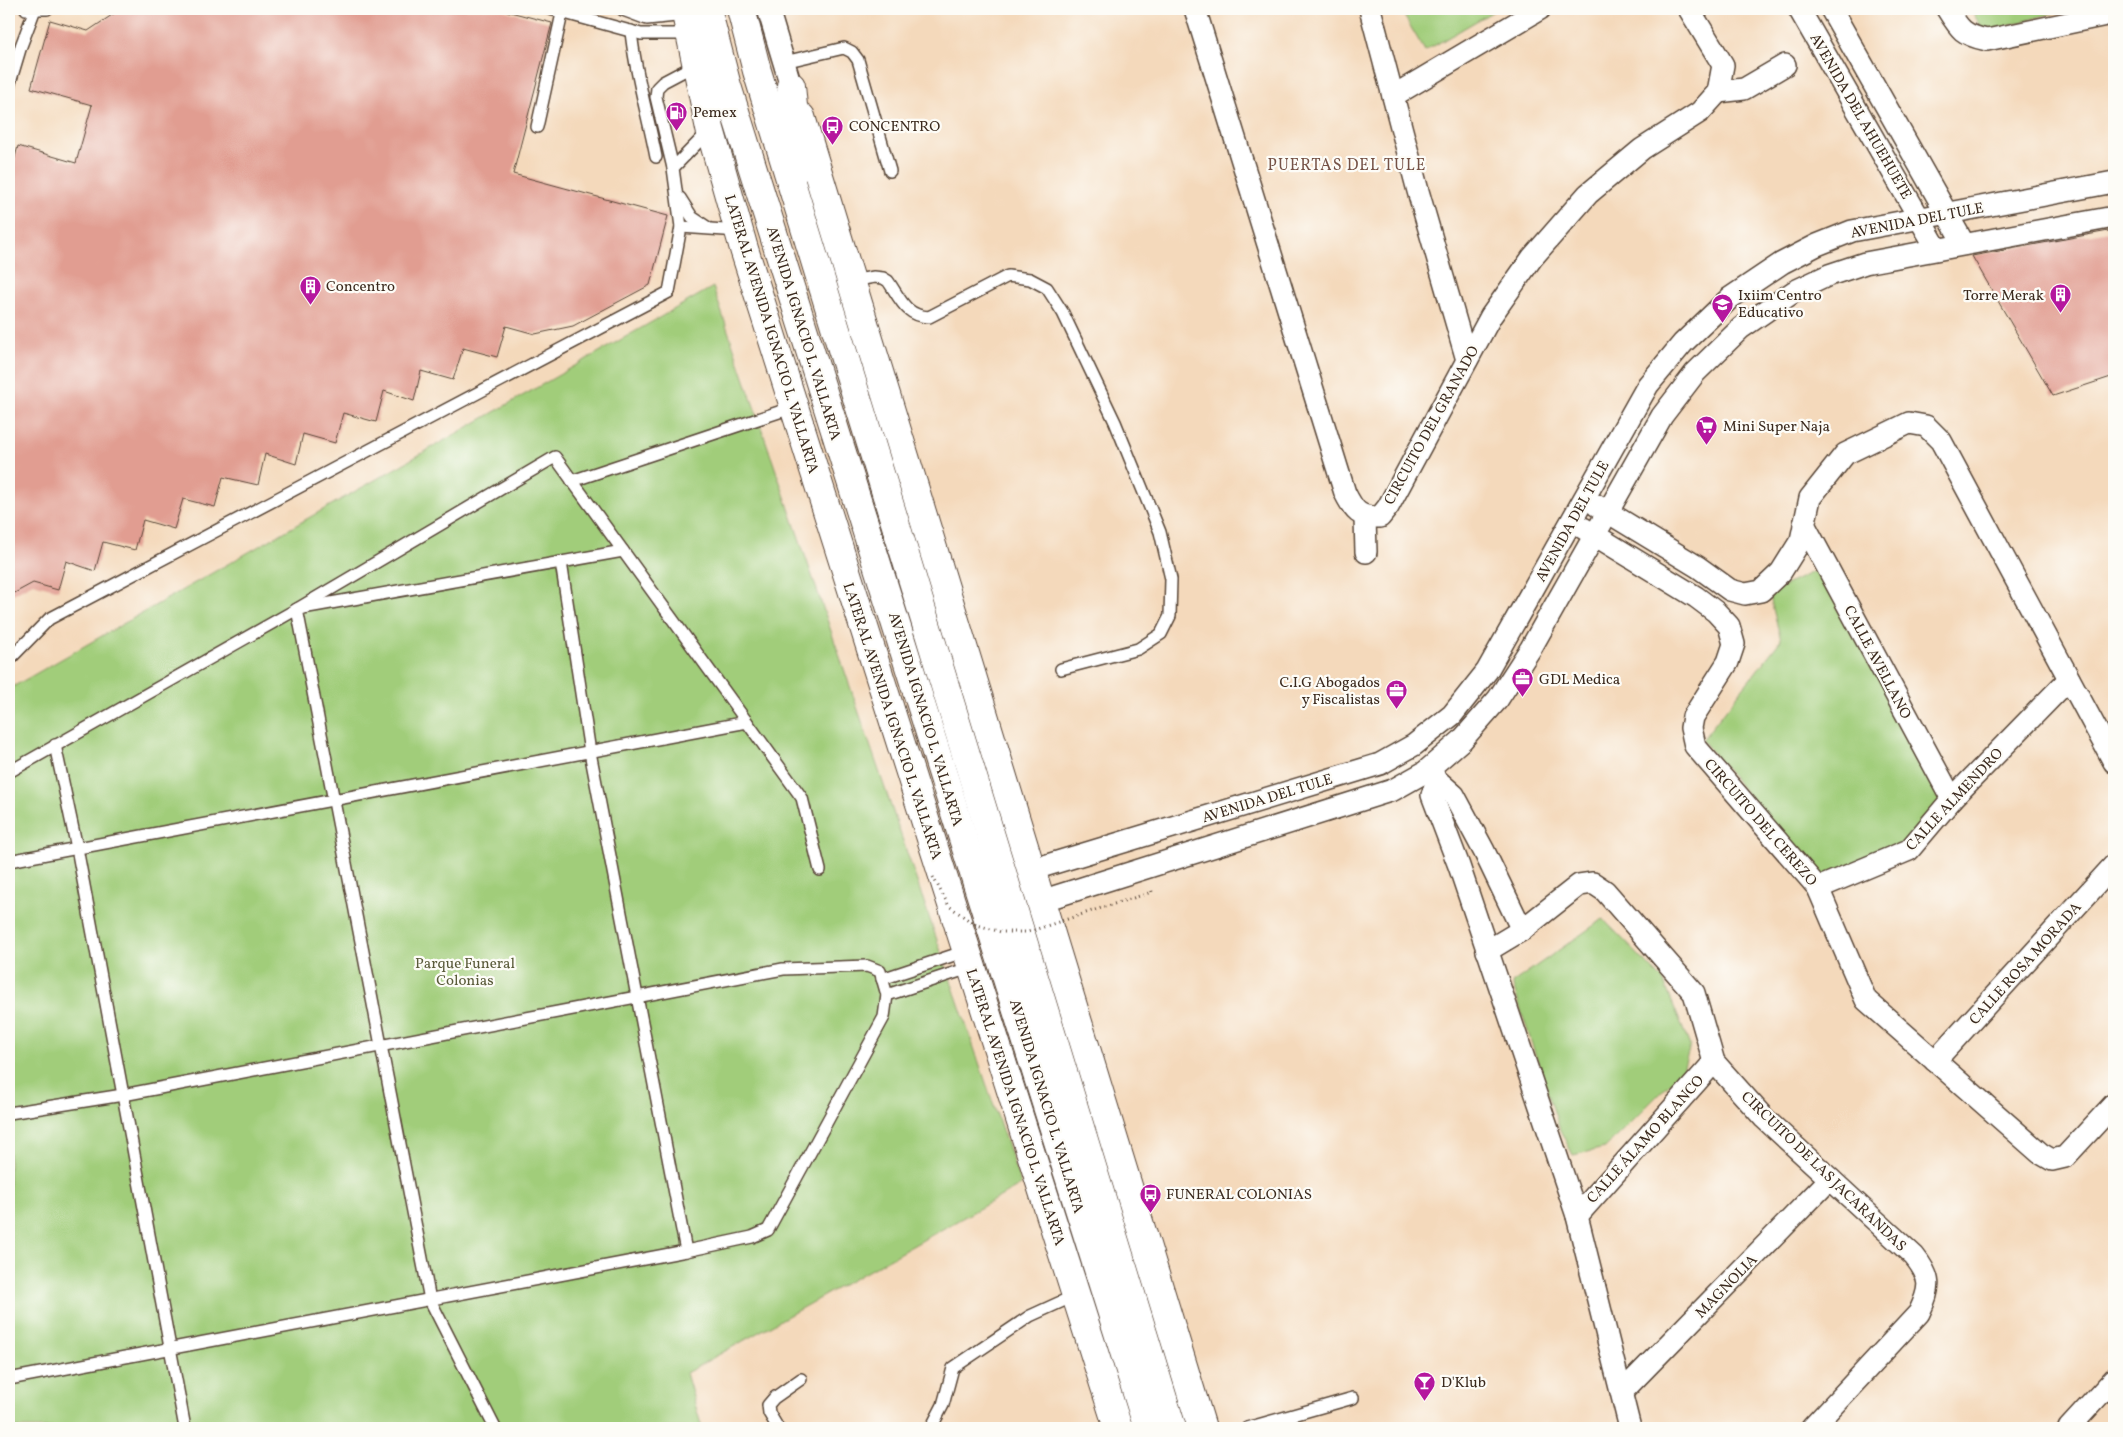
<svg xmlns="http://www.w3.org/2000/svg" width="2123" height="1437" viewBox="0 0 2123 1437" font-family="Vollkorn,serif">
	<style>
		.green { fill: #a1cd7a; stroke: #6e7c4c }
		.building { fill: #e19d91 }
		.lines { fill: none; stroke-linecap: round; stroke-linejoin: round }
		.lane-casing { stroke: #574436; stroke-width: 14 }
		.street-casing { stroke: #574436; stroke-width: 24 }
		.secondary-casing { stroke: #574436; stroke-width: 30 }
		.highway-casing { stroke: #574436; stroke-width: 30 }
		.path { stroke: #574436; stroke-width: 3; stroke-dasharray: 1 4; stroke-linecap: butt }
		.lane { stroke: #fff; stroke-width: 11 }
		.street { stroke: #fff; stroke-width: 21 }
		.secondary { stroke: #fff; stroke-width: 28 }
		.highway { stroke: #fff; stroke-width: 28 }
		.path-bridge { stroke: #574436; stroke-width: 3; stroke-dasharray: 1 4; stroke-linecap: butt }
		.labels { text-anchor: middle; stroke-width: 4.5; stroke-linejoin: round; paint-order: stroke }
		.poi-label { font-size: 15px; fill: #3b2a1e; stroke: #fdfcf7; text-anchor: start }
		.street-label { font-size: 15px; fill: #3b2a1e; stroke: #fdfcf7 }
		.park-label { font-size: 15px; fill: #5a5b3a; stroke: #fdfcf7 }
		.neighbourhood-label { font-size: 16px; letter-spacing: 1px; fill: #755246; stroke: #fdfcf7 }
	</style>
	<rect width="100%" height="100%" fill="#fdfcf7"/>
	<filter id="ink" filterUnits="userSpaceOnUse"><feTurbulence type="fractalNoise" baseFrequency=".02" numOctaves="2"/><feDisplacementMap in="SourceGraphic" scale="10" xChannelSelector="R" yChannelSelector="G"/><feConvolveMatrix kernelMatrix="1 2 1 2 8 2 1 2 1" color-interpolation-filters="sRGB"/></filter>
	<filter id="wash" filterUnits="userSpaceOnUse"><feTurbulence type="fractalNoise" baseFrequency=".0096" numOctaves="4" result="noise"/><feDisplacementMap in="SourceGraphic" scale="20" xChannelSelector="R" yChannelSelector="G"/><feGaussianBlur stdDeviation="1.12" result="paint"/><feColorMatrix in="noise" values="0 0 0 0 0 0 0 0 0 0 0 0 0 0 0 0 0 1.4 0 .05"/><feComposite in="paint" operator="in"/></filter>
	<g filter="url(#wash)">
		<rect width="100%" height="100%" fill="#f4d9bb"/>
		<g class="green">
			<path d="M1400 9H1497L1425 51Z"/>
			<path d="M1970 9H2068L1985 32Z"/>
			<path d="M713 287 1021 1185 686 1373 702 1428H9V689Z"/>
			<path d="M1823 567 1945 796 1907 841 1820 881 1702 740 1781 640 1769 593Z"/>
			<path d="M1603 919 1663 980 1690 1046 1683 1070 1605 1148 1573 1155 1560 1130 1512 983Z"/>
		</g>
		<g id="blocks">
			<g class="building">
				<path d="M121 9H499L552 23 513 174 668 216 650 285 573 326 535 334 506 326 497 357 463 348 453 380 421 371 414 401 384 391 376 422 343 413 335 443 303 434 296 464 265 454 258 485 223 477 215 507 183 499 174 529 143 520 135 550 103 542 95 571 66 561 58 590 33 583 9 596V180L18 146 76 163 92 105 31 88 50 20 88 31Z"/>
				<path d="M2114 230V376L2053 396 1972 256Z"/>
			</g>
		</g>
	</g>
	<g filter="url(#ink)">
		<use href="#blocks" fill-opacity="0" stroke="#574436" stroke-width="1"/>
		<g class="lines">
			<defs>
				<g id="lane">
					<path d="M26 9H47"/>
					<path d="M550 9 641 34H690"/>
					<path d="M622 9 623 10 647 19 686 15"/>
					<path d="M631 31C635 74 648 115 656 157"/>
					<path d="M784 62 844 48 852 52 858 60 890 171"/>
					<path d="M9 86 21 46 35 9"/>
					<path d="M537 127 563 9"/>
					<path d="M673 168 656 97 657 88 663 82 697 64"/>
					<path d="M680 198 692 217 707 227"/>
					<path d="M681 227 739 231"/>
					<path d="M852 281 874 277 883 278 888 281C900 298 905 316 929 317L1008 276 1030 279 1047 288 1063 313 1115 422 1160 532 1171 579 1170 616 1161 634 1138 649 1061 669"/>
					<path d="M572 481 794 407"/>
					<path d="M561 562 590 752 686 1251"/>
					<path d="M9 660 49 619 669 292 681 227 673 168 709 131"/>
					<path d="M55 745 77 848 185 1428"/>
					<path d="M9 772 297 609 555 457 802 798 820 870"/>
					<path d="M9 861 747 722"/>
					<path d="M882 979 966 951"/>
					<path d="M887 995 972 967"/>
					<path d="M9 1113 123 1095 783 969 867 966 880 971 887 995 884 1017 768 1230 752 1237 686 1251 9 1379"/>
					<path d="M495 1428 430 1300 297 609 623 551"/>
					<path d="M778 1428 769 1413 768 1405 774 1398 801 1379"/>
					<path d="M931 1428 943 1405 953 1368 1030 1316 1076 1295"/>
					<path d="M1247 1428 1353 1398"/>
				</g>
				<g id="street">
					<path d="M768 9 791 86"/>
					<path d="M1195 9 1345 493C1354 511 1359 518 1380 517L1388 507 1491 316 1532 258 1588 194 1642 149 1700 112 1718 92 1723 65 1689 9"/>
					<path d="M1370 9 1418 191 1467 360"/>
					<path d="M1799 9 1937 249"/>
					<path d="M1831 9 1964 244"/>
					<path d="M1947 9C1960 30 1963 35 1987 40L2111 14 2114 10"/>
					<path d="M1718 92 1744 89 1785 65"/>
					<path d="M1393 96 1540 9"/>
					<path d="M1596 505 1698 567 1730 590 1745 594 1761 591 1781 572 1801 540 1810 498 1845 454 1909 423 1926 426 1941 441 2114 762"/>
					<path d="M1365 518 1366 552"/>
					<path d="M1804 524 1952 799"/>
					<path d="M1583 528 1696 597 1716 612 1729 626 1734 644 1728 662 1693 717 1691 728 1695 746 1818 888 1866 1000 2040 1153 2052 1160 2065 1157 2114 1104"/>
					<path d="M1430 771 1437 780 1454 795 1484 851 1522 930"/>
					<path d="M1437 780 1432 795 1459 866 1577 1216 1630 1428"/>
					<path d="M1031 870 1380 764 1414 745 1452 715 1487 671 1648 385 1683 343 1730 298 1782 263 1817 245 1852 231 2114 182"/>
					<path d="M1818 888 1909 850 1952 799 2069 679"/>
					<path d="M1041 901 1393 790 1425 772 1462 740 1498 699 1531 648 1662 416 1695 373 1741 328 1795 291 1829 275 1865 263 2114 217"/>
					<path d="M1487 951 1522 930 1579 885 1593 883 1605 891 1694 993 1714 1062 1764 1118 1914 1256C1932 1278 1931 1288 1919 1313L1812 1428"/>
					<path d="M1935 1061 2114 865"/>
					<path d="M1577 1216 1714 1062"/>
					<path d="M1622 1392 1830 1179"/>
					<path d="M2069 1428 2114 1379"/>
				</g>
				<g id="secondary">
					<path d="M685 9 710 129 744 249 1118 1428"/>
					<path d="M801 117 1202 1428"/>
				</g>
				<g id="highway">
					<path d="M707 9 727 86 1148 1428"/>
					<path d="M741 9 757 71 1172 1428"/>
					<path d="M791 86 799 167"/>
				</g>
			</defs>
			<use href="#lane" class="lane-casing"/>
			<use href="#street" class="street-casing"/>
			<use href="#secondary" class="secondary-casing"/>
			<use href="#highway" class="highway-casing"/>
			<path class="path" d="M1095 910 1152 892 1151 888"/>
			<use href="#lane" class="lane"/>
			<use href="#street" class="street"/>
			<use href="#secondary" class="secondary"/>
			<use href="#highway" class="highway"/>
			<path class="path-bridge" d="M933 877 949 906 974 924 1001 932H1028L1095 910"/>
		</g>
	</g>
	<defs>
		<symbol id="fuel-pin" viewBox="-11 -11 22 30"><path d="M0 17L-7.5 6A9.5 9.5 0 1 1 7.5 6Z" fill="#b5179e" stroke="#fdfcf7"/><path d="M-5.5-6h7V0h2V4h1.3V-2.5L3-4.5l.8-.8L6-3V5H2.5V1h-1V6h-7ZM-4.2-4.7v3.2H.2V-4.7Z" fill="#fff"/></symbol>
		<symbol id="bus-pin" viewBox="-11 -11 22 30"><path d="M0 17L-7.5 6A9.5 9.5 0 1 1 7.5 6Z" fill="#b5179e" stroke="#fdfcf7"/><path d="M-5-6H5V4H4V6H2V4H-2V6H-4V4H-5ZM-3.5-4V0h7V-4ZM-3.5 1.2v1.5H-2V1.2ZM2 1.2v1.5H3.5V1.2Z" fill="#fff"/></symbol>
		<symbol id="building-pin" viewBox="-11 -11 22 30"><path d="M0 17L-7.5 6A9.5 9.5 0 1 1 7.5 6Z" fill="#b5179e" stroke="#fdfcf7"/><path d="M-4-6H4V6H1V3H-1V6H-4ZM-2.5-4.3h1.7v1.8h-1.7ZM.8-4.3h1.7v1.8H.8ZM-2.5-1h1.7V.8h-1.7ZM.8-1h1.7V.8H.8Z" fill="#fff"/></symbol>
		<symbol id="school-pin" viewBox="-11 -11 22 30"><path d="M0 17L-7.5 6A9.5 9.5 0 1 1 7.5 6Z" fill="#b5179e" stroke="#fdfcf7"/><path d="M0-5L7-2L0 1L-7-2ZM-4 1L0 2.5L4 1V4Q0 6-4 4Z" fill="#fff"/></symbol>
		<symbol id="supermarket-pin" viewBox="-11 -11 22 30"><path d="M0 17L-7.5 6A9.5 9.5 0 1 1 7.5 6Z" fill="#b5179e" stroke="#fdfcf7"/><path d="M-6-5.5h2.5l.6 2H6L4.5 2H-2.5L-4.4-4H-6ZM-1.5 3.2a1.3 1.3 0 1 0 .1 0ZM3 3.2a1.3 1.3 0 1 0 .1 0Z" fill="#fff"/></symbol>
		<symbol id="office-pin" viewBox="-11 -11 22 30"><path d="M0 17L-7.5 6A9.5 9.5 0 1 1 7.5 6Z" fill="#b5179e" stroke="#fdfcf7"/><path d="M-6-3h4V-5.5h4V-3h4V5H-6ZM-1-4.5V-3h2v-1.5ZM-6 0V1H6V0Z" fill="#fff"/></symbol>
		<symbol id="bar-pin" viewBox="-11 -11 22 30"><path d="M0 17L-7.5 6A9.5 9.5 0 1 1 7.5 6Z" fill="#b5179e" stroke="#fdfcf7"/><path d="M-6-5H6L.8 .8V4.5H3.5V6h-7V4.5H-.8V.8Z" fill="#fff"/></symbol>
	</defs>
	<g fill-rule="evenodd">
		<use href="#fuel-pin" x="664" y="100" width="25" height="34"/>
		<use href="#bus-pin" x="820" y="114" width="25" height="34"/>
		<use href="#building-pin" x="298" y="274" width="25" height="34"/>
		<use href="#building-pin" x="2048" y="282" width="25" height="34"/>
		<use href="#school-pin" x="1710" y="292" width="25" height="34"/>
		<use href="#supermarket-pin" x="1694" y="414" width="25" height="34"/>
		<use href="#office-pin" x="1510" y="666" width="25" height="34"/>
		<use href="#office-pin" x="1384" y="678" width="25" height="34"/>
		<use href="#bus-pin" x="1138" y="1182" width="25" height="34"/>
		<use href="#bar-pin" x="1412" y="1370" width="25" height="34"/>
	</g>
	<g class="labels">
		<g class="poi-label">
			<text x="693" y="117">Pemex</text>
			<text x="849" y="131">CONCENTRO</text>
			<text x="326" y="291">Concentro</text>
			<text x="1738" y="300">Ixiim Centro<tspan x="1738" dy="17">Educativo</tspan></text>
			<text x="2044" y="300" text-anchor="end">Torre Merak</text>
			<text x="1723" y="431">Mini Super Naja</text>
			<text x="1539" y="684">GDL Medica</text>
			<text x="1380" y="687" text-anchor="end">C.I.G Abogados<tspan x="1380" dy="17">y Fiscalistas</tspan></text>
			<text x="1166" y="1199">FUNERAL COLONIAS</text>
			<text x="1441" y="1387">D'Klub</text>
		</g>
		<g class="street-label">
			<text transform="translate(1861 116) rotate(60)" y="5">AVENIDA DEL AHUEHUETE</text>
			<text transform="translate(1917 220) rotate(-11)" y="5">AVENIDA DEL TULE</text>
			<text transform="translate(804 333) rotate(73)" y="5">AVENIDA IGNACIO L. VALLARTA</text>
			<text transform="translate(772 334) rotate(73)" y="5">LATERAL AVENIDA IGNACIO L. VALLARTA</text>
			<text transform="translate(1431 425) rotate(-61)" y="5">CIRCUITO DEL GRANADO</text>
			<text transform="translate(1572 521) rotate(-61)" y="5">AVENIDA DEL TULE</text>
			<text transform="translate(1878 662) rotate(62)" y="5">CALLE AVELLANO</text>
			<text transform="translate(926 719) rotate(73)" y="5">AVENIDA IGNACIO L. VALLARTA</text>
			<text transform="translate(893 721) rotate(72)" y="5">LATERAL AVENIDA IGNACIO L. VALLARTA</text>
			<text transform="translate(1267 798) rotate(-17)" y="5">AVENIDA DEL TULE</text>
			<text transform="translate(1954 799) rotate(-47)" y="5">CALLE ALMENDRO</text>
			<text transform="translate(1761 822) rotate(49)" y="5">CIRCUITO DEL CEREZO</text>
			<text transform="translate(2025 963) rotate(-48)" y="5">CALLE ROSA MORADA</text>
			<text transform="translate(1047 1106) rotate(73)" y="5">AVENIDA IGNACIO L. VALLARTA</text>
			<text transform="translate(1016 1107) rotate(72)" y="5">LATERAL AVENIDA IGNACIO L. VALLARTA</text>
			<text transform="translate(1645 1139) rotate(-48)" y="5">CALLE ÁLAMO BLANCO</text>
			<text transform="translate(1824 1171) rotate(44)" y="5">CIRCUITO DE LAS JACARANDAS</text>
			<text transform="translate(1726 1286) rotate(-46)" y="5">MAGNOLIA</text>
		</g>
		<g class="park-label">
			<text x="465" y="968">Parque Funeral<tspan x="465" dy="17">Colonias</tspan></text>
		</g>
		<g class="neighbourhood-label">
			<text x="1347" y="170">PUERTAS DEL TULE</text>
		</g>
	</g>
	<rect width="2123" height="1437" fill="none" stroke="#fdfcf7" stroke-width="30"/>
</svg>
